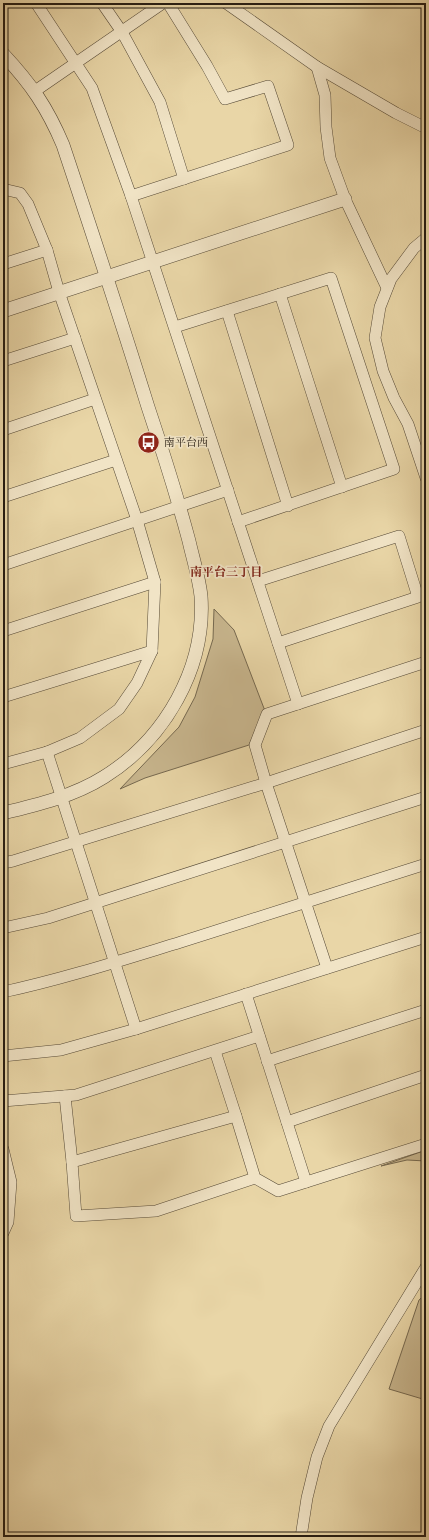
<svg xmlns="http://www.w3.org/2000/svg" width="429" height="1540" viewBox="0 0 429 1540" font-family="'IM FELL English','Noto Serif JP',serif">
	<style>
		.green { fill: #c8b68e; stroke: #766950 }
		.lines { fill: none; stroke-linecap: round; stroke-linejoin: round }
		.minor-casing { stroke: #564a37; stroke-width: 12 }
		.tertiary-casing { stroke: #564a37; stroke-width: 14 }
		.minor { stroke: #f1e4c6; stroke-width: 11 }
		.tertiary { stroke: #f1e4c6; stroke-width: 13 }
		.labels { text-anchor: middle; stroke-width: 3.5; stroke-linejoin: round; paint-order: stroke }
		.poi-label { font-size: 11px; fill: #251c12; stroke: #f1e4c6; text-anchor: start }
		.neighbourhood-label { font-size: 12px; font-weight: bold; fill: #7a1f14; stroke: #f1e4c6 }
	</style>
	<rect width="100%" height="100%" fill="#e9d6a7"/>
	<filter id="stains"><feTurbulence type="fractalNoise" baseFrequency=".005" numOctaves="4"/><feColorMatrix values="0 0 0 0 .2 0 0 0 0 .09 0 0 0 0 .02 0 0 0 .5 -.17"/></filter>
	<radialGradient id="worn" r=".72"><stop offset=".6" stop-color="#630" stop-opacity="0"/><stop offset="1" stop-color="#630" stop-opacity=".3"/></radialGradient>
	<g class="green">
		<path d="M214 609 234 630 265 711 249 745 145 778 120 789 179 727 195 697 213 639Z"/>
		<path d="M426 1150V1161L407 1160 381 1166Z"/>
		<path d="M426 1294V1400L389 1389 419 1300Z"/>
	</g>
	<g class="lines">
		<defs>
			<g id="minor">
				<path d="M36 3 92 88 131 196 298 704"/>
				<path d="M102 3 122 32 160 102 184 179"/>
				<path d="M226 3 317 67 396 113 426 128"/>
				<path d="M317 67 325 95 326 127 330 158 345 199 387 288"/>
				<path d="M35 91 163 3"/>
				<path d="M3 189 20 193 28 204 47 250 59 292 137 520 155 582 152 651"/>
				<path d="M131 196 288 145 268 86 225 99 207 66 168 3"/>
				<path d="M426 238 414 248 391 279 380 307 375 338 383 371 394 398 408 424 426 478"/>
				<path d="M3 264 47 250"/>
				<path d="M280 294 342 487"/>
				<path d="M227 311 288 506"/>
				<path d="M175 327 331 278 394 469 238 522"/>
				<path d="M3 361 75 338"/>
				<path d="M3 430 95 399"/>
				<path d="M3 497 116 460"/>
				<path d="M3 565 228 490"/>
				<path d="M258 581 399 536 418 597 278 643"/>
				<path d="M3 631 155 582"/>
				<path d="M3 697 152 651 137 683 119 709 80 738 47 752 3 764"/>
				<path d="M47 752 136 1029"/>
				<path d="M3 863 13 861 266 783 426 730"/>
				<path d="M3 928 48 918 426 797"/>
				<path d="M327 968 266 783 255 745 267 714 426 662"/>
				<path d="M3 992C63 979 122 960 181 942 263 916 344 890 426 864"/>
				<path d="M246 994 306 1182"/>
				<path d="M215 1051 236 1116"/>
				<path d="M3 1056 61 1050 136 1029 426 937"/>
				<path d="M267 1061 426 1010"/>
				<path d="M65 1096 72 1162"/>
				<path d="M3 1101 76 1095 259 1036"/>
				<path d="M287 1122 426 1075"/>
				<path d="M3 1149 11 1182 8 1222 3 1233"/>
				<path d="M255 1178 156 1211 76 1216 72 1162 236 1116 255 1178 278 1191 426 1144"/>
				<path d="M301 1537 307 1498 317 1457 329 1426 426 1267"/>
			</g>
			<g id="tertiary">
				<path d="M3 54C31 84 47 107 63 145 92 232 121 320 148 407 163 452 177 496 189 541 193 559 199 577 201 596 206 668 165 739 104 777 74 796 37 805 3 813"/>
				<path d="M3 311 345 199"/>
			</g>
		</defs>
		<use href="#minor" class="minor-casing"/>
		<use href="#tertiary" class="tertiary-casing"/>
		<use href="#minor" class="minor"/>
		<use href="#tertiary" class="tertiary"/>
	</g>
	<defs>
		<symbol id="bus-disc" viewBox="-11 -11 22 22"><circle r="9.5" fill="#8f2418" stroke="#f1e4c6"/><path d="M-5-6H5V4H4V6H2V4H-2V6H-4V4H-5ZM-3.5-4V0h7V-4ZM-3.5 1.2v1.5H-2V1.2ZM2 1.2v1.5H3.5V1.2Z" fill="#fff"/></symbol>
	</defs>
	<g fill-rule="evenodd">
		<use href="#bus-disc" x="136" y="430" width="25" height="25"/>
	</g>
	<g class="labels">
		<g class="poi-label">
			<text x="164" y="446">南平台西</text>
		</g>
		<g class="neighbourhood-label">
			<text x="226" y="576">南平台三丁目</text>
		</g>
	</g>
	<rect width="429" height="1540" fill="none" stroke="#e9d6a7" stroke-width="16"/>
	<rect x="4" y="4" width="421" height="1532" fill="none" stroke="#251c12" stroke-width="2"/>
	<rect x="8" y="8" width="413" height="1524" fill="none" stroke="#251c12"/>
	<rect width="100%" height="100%" filter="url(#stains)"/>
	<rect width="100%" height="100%" fill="url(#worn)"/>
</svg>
